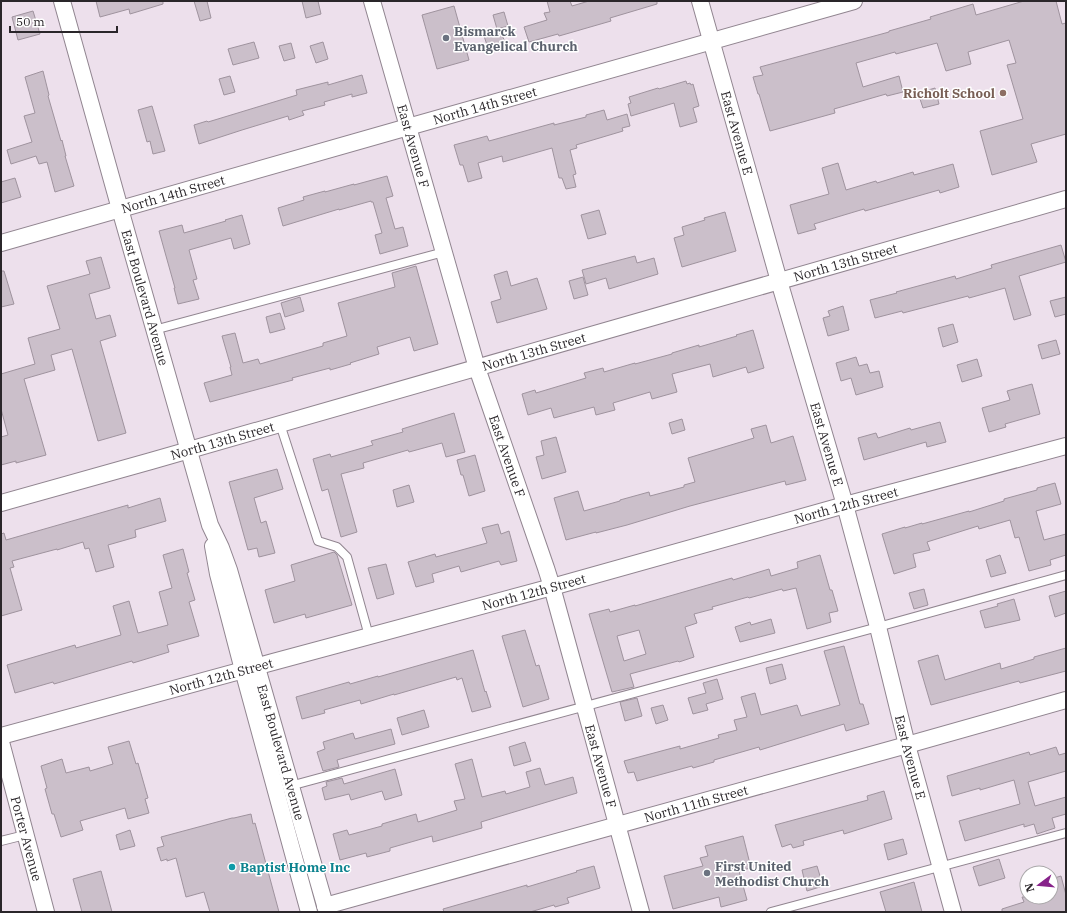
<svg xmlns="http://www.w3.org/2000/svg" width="1067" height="913" viewBox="0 0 1067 913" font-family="'IBM Plex Serif',serif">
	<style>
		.building { fill: #cbbfca; stroke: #9f939e; fill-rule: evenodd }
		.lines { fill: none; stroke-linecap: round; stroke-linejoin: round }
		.lane-casing { stroke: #918590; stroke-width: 10 }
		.street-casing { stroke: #918590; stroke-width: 18 }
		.lane { stroke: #fff; stroke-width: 8 }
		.street { stroke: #fff; stroke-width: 16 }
		.worship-dot { fill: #6b7280; stroke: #fff; stroke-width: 1.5 }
		.education-dot { fill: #8d6e63; stroke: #fff; stroke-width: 1.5 }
		.culture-dot { fill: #0f9aa8; stroke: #fff; stroke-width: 1.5 }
		.labels { text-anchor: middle; stroke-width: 3; stroke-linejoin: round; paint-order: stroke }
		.worship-label { font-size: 13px; font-weight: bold; fill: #5b616d; stroke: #fff; text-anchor: start }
		.education-label { font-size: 13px; font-weight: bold; fill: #785e54; stroke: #fff; text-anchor: end }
		.street-label { font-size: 13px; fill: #2a262a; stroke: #fff }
		.culture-label { font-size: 13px; font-weight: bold; fill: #0d838f; stroke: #fff; text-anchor: start }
	</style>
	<rect width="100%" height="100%" fill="#ede0ec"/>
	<g class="building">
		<path d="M96 1H163V4L130 14 129 9 100 17Z"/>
		<path d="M194 1H207L211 18 200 21Z"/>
		<path d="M302 1H318L321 14 306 18Z"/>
		<path d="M547 1H570L572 6 589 1H657V4L610 18 611 21 559 36 558 34 529 42 524 27 547 20 544 13 550 12Z"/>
		<path d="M1024 1H1056L1062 24 1066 23V134L1031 144 1037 162 992 175 980 131 1023 119 1007 65 1016 63 1009 40 968 52 971 64 946 71 937 43 896 54 895 52 856 63 863 87 899 76 903 92 887 96 886 94 834 109 835 113 770 131 759 94H758L753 77 763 75 760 67 889 32V31L931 19 930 17 973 4 976 15Z"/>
		<path d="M454 6 469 60 437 69 422 15Z"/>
		<path d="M33 11 40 34 18 40 12 17Z"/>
		<path d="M504 12 508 26 497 29 493 15Z"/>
		<path d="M501 31 506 46 489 51 484 36Z"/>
		<path d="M254 42 259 58 233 65 228 49Z"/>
		<path d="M323 42 328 59 316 63 310 46Z"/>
		<path d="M291 43 295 58 284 61 279 46Z"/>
		<path d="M43 71 49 95 48 96 61 141 62 140 66 156H65L74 186 55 192 47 162 39 164 36 156 11 164 7 150 32 142 24 116 35 113 25 77Z"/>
		<path d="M362 75 367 93 352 97V94L324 102 325 105 302 111 304 115 289 120 288 116 242 130 199 144 194 125 207 121 208 122 297 95 296 90 328 82V85Z"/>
		<path d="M230 76 235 92 224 95 219 79Z"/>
		<path d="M686 81 687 84 690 83 691 85 693 84 699 106 693 108 697 122 680 127 674 103 631 116 628 104 631 103 629 97 658 88 659 89Z"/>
		<path d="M935 88 939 104 923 108 918 93Z"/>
		<path d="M152 106 165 151 153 154 150 141 147 142 138 110Z"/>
		<path d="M604 110 607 120 627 114 630 126 622 128 623 131 576 145 577 148 570 150 576 174 573 175 576 187 566 189 562 178H559L552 148 503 162 502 156 478 163 482 178 468 182 463 165H460L454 145 487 136 489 141 554 123V125L586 117V115Z"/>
		<path d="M838 163 846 190 876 181 877 183 913 172 914 175 953 164 959 187 940 193 939 190 865 211 864 209 814 224 816 229 798 234 790 205 829 194 822 168Z"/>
		<path d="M387 176 393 196 386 198 395 229 403 227 408 246 380 254 375 235 382 233 373 202H371V201L339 210V209L283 226 278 208 304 200 303 197 325 191V192L354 184V185Z"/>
		<path d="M15 178 21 197 1 203V182Z"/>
		<path d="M599 210 606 234 588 239 581 215Z"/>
		<path d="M725 212 736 251 682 267 674 238 684 235 682 227 705 220 704 218Z"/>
		<path d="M242 215 250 244 234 249 231 238 189 250 197 279 193 280 199 299 178 304 174 288H175L159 231 182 225 184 233 226 221 225 220Z"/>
		<path d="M1061 245 1066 262 1019 276 1031 315 1014 320 1005 288 969 298 968 296 903 313 902 311 875 318 870 300 897 293 896 292 955 276 956 279 992 268 991 265Z"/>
		<path d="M635 256 637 263 654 258 658 274 609 289 606 278 586 284 582 270Z"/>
		<path d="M101 257 110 288 89 294 96 319 110 315 116 336 100 341 126 433 98 441 72 349 51 355 55 370 24 379 46 455 16 463V461L1 465V437L8 435 1 409V374L35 364 28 338 60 329 47 286 90 274 86 261Z"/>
		<path d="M416 266 438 344 414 351 410 337 377 347 379 354 350 363 351 364 330 370V368L292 378 293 380 210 402 204 383 232 375 230 367H231L222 336 235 333 243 363 258 359 260 364 323 346V343L347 336 338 303 395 287 392 273Z"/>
		<path d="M1 271H4L14 304 1 307Z"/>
		<path d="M507 271 511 286 537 278 547 309 497 323 491 302 501 299 494 275Z"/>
		<path d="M583 277 588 295 574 299 569 281Z"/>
		<path d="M300 297 304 311 285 317 281 303Z"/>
		<path d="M1066 297V314L1055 317 1050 301Z"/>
		<path d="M843 306 849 330 828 336 823 318 830 316 828 311Z"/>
		<path d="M280 313 285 329 270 333 266 317Z"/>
		<path d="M953 324 958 342 943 347 938 328Z"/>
		<path d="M753 330 764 368 748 373 746 367 713 377 710 364 672 374 677 392 652 399 650 392 613 403 615 410 596 415 594 407 554 418 551 408 528 415 522 394 535 390 536 393 586 378 584 373 603 368 604 372 635 363V364L672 354V353L699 345V347L737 336 736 335Z"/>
		<path d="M1056 340 1060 354 1042 359 1038 345Z"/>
		<path d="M856 357 859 366 867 364 870 373 879 371 883 387 856 395 851 378 841 381 836 363Z"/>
		<path d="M977 359 982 376 962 382 957 365Z"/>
		<path d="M1032 384 1040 414 1005 424 1006 427 989 432 982 408 1010 400 1007 391Z"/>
		<path d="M454 413 465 452 446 457 442 443 409 452 408 450 363 463 364 468 341 474 357 532 341 537 328 489 322 491 313 459 330 454 331 457 373 445 371 441 403 432 402 429Z"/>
		<path d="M682 419 685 430 672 434 669 423Z"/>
		<path d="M940 422 946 442 927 447 926 442 864 460 858 438 876 433 878 438 910 428 911 430Z"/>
		<path d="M766 425 771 443 793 436 806 480 786 485 785 481 690 506 627 525 596 533V532L566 540 554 498 578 491 584 511 620 501V500L649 492 650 496 684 487V485L695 482 688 458 754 438 751 429Z"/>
		<path d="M556 437 566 472 542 479 536 457 544 455 541 441Z"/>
		<path d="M475 455 485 491 469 496 463 475H461L457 460Z"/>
		<path d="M277 469 283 489 254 498 261 523 266 521 275 553 259 557 257 548 248 550 229 482Z"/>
		<path d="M1055 483 1061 504 1036 511 1044 540 1066 534V555L1050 560 1051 565 1029 571 1019 537 1015 538 1010 520 979 529 978 526 927 542 930 550 913 554 916 567 894 574 882 534 905 527V528L922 523V524L969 511V512L1004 501V499L1037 490V488Z"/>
		<path d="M409 485 414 502 397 507 393 490Z"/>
		<path d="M160 498 166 521 135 530 136 537 108 545 114 567 96 572 89 548 85 549 83 542 57 550V549L12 561 14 567 10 568 22 610 1 616V534L4 533 6 540 128 505V508Z"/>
		<path d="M498 524 501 534 509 531 517 561 501 565 499 561 461 572 459 566 432 574 434 582 416 587 408 562 435 554 436 557 487 543 482 528Z"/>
		<path d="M183 549 189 572 187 573 195 600 189 602 199 636 167 645 169 652 133 663 132 661 54 684 53 682 15 693 7 665 75 645 76 648 121 635 113 606 129 601 138 633 168 625 159 592 172 588 163 555Z"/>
		<path d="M334 552 337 555 352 605 306 618 305 614 274 623 265 590 295 581 291 565Z"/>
		<path d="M820 555 830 590H832L838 611 829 613 831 622 807 629 796 588 783 591 782 589 749 598 748 597 712 607 713 609 694 614 697 623 685 627 694 657 679 662 678 661 630 674 634 687 612 692 589 614 609 609 610 612 635 605V606L732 578 733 580 769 569 771 576 798 568 797 562ZM639 630 646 654 624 661 617 636Z"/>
		<path d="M1000 555 1006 573 991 577 986 560Z"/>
		<path d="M386 564 394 594 377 599 368 568Z"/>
		<path d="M924 589 928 605 914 609 909 593Z"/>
		<path d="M1066 591V613L1055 617 1049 596Z"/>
		<path d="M1014 599 1020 620 985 628 980 611 998 606 997 604Z"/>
		<path d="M771 619 775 633 740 642 735 627 750 622 751 625Z"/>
		<path d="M525 630 536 666 539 665 549 699 523 707 502 636Z"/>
		<path d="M844 646 860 704H863L869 724 846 731 844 724 760 750 759 747 714 760V762L693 768 692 766 637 781 634 772 628 773 624 761 680 746V749L719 738 718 735 737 730 734 720 747 717 741 697 755 693 761 715 797 705 801 716 840 705 824 651Z"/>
		<path d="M1066 648V671L1020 683 1019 681 931 705 918 661 938 655 945 680 1000 663 1001 669 1034 659V657Z"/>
		<path d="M473 650 485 692 486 691 491 707 472 712 462 678 457 680 456 677 394 695V694L361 704 360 700 324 710 325 713 302 719 296 697 349 682 350 684 378 676V677Z"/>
		<path d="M782 664 786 679 770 684 766 668Z"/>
		<path d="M717 679 723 699 706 704 708 710 693 714 688 698 706 693 703 683Z"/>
		<path d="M637 698 642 716 625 721 620 702Z"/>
		<path d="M663 705 668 720 656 724 651 708Z"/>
		<path d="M424 710 429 727 402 735 397 718Z"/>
		<path d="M391 729 395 744 337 760 339 767 323 771 317 752 325 749 323 742 353 733 355 739Z"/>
		<path d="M129 741 136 764 138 763 148 798 145 799 149 813 128 819 125 808 80 821 83 830 61 837 54 814H52L45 789 47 788 41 766 62 759 66 773 89 767 90 771 113 764 108 747Z"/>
		<path d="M525 742 531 761 514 766 509 747Z"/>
		<path d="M1056 747 1059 755 1066 753V771L1028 782 1035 806 1066 797V814L1052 818 1055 828 1037 834 1034 824 1024 827V824L965 841 959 821 1020 804 1014 780 980 790V788L952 796 947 776 1029 752 1030 755Z"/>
		<path d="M472 759 482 797 505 791 506 794 530 787 526 772 540 768 545 785 573 777 577 793 481 822 482 828 433 842 432 836 390 848V851L367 857 366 853 340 860 333 834 347 830 349 835 382 826V824L416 814 418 822 457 810 454 801 465 799 455 764Z"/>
		<path d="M395 769 402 795 385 800 382 791 351 800 349 794 325 800 322 788 327 786 326 782 342 778 344 784Z"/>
		<path d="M884 791 892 819 844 834 843 830 803 841 804 845 793 848 791 844 782 847 775 825 868 800 867 796Z"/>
		<path d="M251 814 253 824 255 823 279 912H210L204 892 186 897 176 858 167 861V859L161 861 157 848 164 846 161 837 232 818H234Z"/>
		<path d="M130 830 135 846 120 850 116 835Z"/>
		<path d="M743 836 751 868 739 871 747 900 721 907 719 897 673 909 664 876 703 866 700 858 708 856 705 846Z"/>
		<path d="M903 839 907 854 888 860 884 844Z"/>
		<path d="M999 859 1005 878 979 886 973 867Z"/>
		<path d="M594 866 600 888 567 898 569 903 555 907 554 905 530 912H444L443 909 527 885V887L577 872 576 871Z"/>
		<path d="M817 866 823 886 807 891 802 870Z"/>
		<path d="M101 871 112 912H82L73 879Z"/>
		<path d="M1061 876 1066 895V912H1002V909L1024 902 1022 897H1051V879Z"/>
		<path d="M914 882 922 912H886L880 892Z"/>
	</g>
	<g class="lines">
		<defs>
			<g id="lane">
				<path d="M154 330 444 252"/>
				<path d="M280 424 318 541 337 547 347 557 369 636"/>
				<path d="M290 786 878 627 1066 575"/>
				<path d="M1 841 25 835"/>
				<path d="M771 912 1066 833"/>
			</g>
			<g id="street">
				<path id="s1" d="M62 1 120 209 210 525 221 548 229 570 327 912"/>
				<path id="s2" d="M372 1 477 368 546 568 552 587 641 912"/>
				<path id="s3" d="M700 1 779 281 845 505 878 627 907 745 953 912"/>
				<path id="s4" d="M1 243 408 127 854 1"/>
				<path id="s5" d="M1 503 151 461 1066 199"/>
				<path d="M213 546 218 574 243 670 309 912"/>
				<path id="s6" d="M1 736 273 662 552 587 845 505 1066 446"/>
				<path id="s7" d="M1 742 46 912"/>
				<path id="s8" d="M325 906 907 745 1066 700"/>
			</g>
		</defs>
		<use href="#lane" class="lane-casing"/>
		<use href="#street" class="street-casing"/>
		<use href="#lane" class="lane"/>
		<use href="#street" class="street"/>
	</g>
	<g class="worship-dot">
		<circle cx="446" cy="38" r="4"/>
		<circle cx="707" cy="873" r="4"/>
	</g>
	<circle class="education-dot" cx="1003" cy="93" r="4"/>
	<circle class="culture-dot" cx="232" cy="867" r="4"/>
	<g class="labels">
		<g class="worship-label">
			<text x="454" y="36">Bismarck<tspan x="454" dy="15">Evangelical Church</tspan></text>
			<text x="715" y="871">First United<tspan x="715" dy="15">Methodist Church</tspan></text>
		</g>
		<g class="education-label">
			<text x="995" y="98">Richolt School</text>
		</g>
		<g class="street-label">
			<text dy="5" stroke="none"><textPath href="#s4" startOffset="503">North 14th Street</textPath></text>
			<text dy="5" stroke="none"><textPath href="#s3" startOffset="137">East Avenue E</textPath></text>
			<text dy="5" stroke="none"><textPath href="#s2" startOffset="151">East Avenue F</textPath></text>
			<text dy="5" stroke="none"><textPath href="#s4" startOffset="179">North 14th Street</textPath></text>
			<text dy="5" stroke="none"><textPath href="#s5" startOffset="878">North 13th Street</textPath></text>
			<text dy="5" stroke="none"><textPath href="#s1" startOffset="308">East Boulevard Avenue</textPath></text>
			<text dy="5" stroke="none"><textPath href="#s5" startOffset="554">North 13th Street</textPath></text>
			<text dy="5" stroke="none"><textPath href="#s5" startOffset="230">North 13th Street</textPath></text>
			<text dy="5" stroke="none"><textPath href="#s3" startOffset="461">East Avenue E</textPath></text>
			<text dy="5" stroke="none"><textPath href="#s2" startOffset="475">East Avenue F</textPath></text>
			<text dy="5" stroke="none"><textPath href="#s6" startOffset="876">North 12th Street</textPath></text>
			<text dy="5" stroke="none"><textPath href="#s6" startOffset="552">North 12th Street</textPath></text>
			<text dy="5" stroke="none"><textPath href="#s6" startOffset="228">North 12th Street</textPath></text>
			<text dy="5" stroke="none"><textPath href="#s1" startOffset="783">East Boulevard Avenue</textPath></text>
			<text dy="5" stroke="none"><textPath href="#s3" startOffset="785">East Avenue E</textPath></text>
			<text dy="5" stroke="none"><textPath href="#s2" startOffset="799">East Avenue F</textPath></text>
			<text dy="5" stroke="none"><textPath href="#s8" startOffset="385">North 11th Street</textPath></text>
			<text dy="5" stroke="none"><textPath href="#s7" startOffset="100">Porter Avenue</textPath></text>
		</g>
		<g class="culture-label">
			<text x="240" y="872">Baptist Home Inc</text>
		</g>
	</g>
	<rect width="1067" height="913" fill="none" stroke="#2a262a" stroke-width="4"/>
	<g transform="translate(1039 885) rotate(254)"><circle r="19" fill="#ffffff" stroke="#aaa8aa"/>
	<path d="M0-3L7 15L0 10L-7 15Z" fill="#87228a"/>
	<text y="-6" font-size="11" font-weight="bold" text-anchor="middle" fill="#2a262a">N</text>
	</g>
	<path d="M10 26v6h107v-6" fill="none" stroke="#2a262a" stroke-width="2"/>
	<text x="16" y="26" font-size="12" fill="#2a262a" stroke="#ffffff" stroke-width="3" paint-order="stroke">50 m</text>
</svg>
